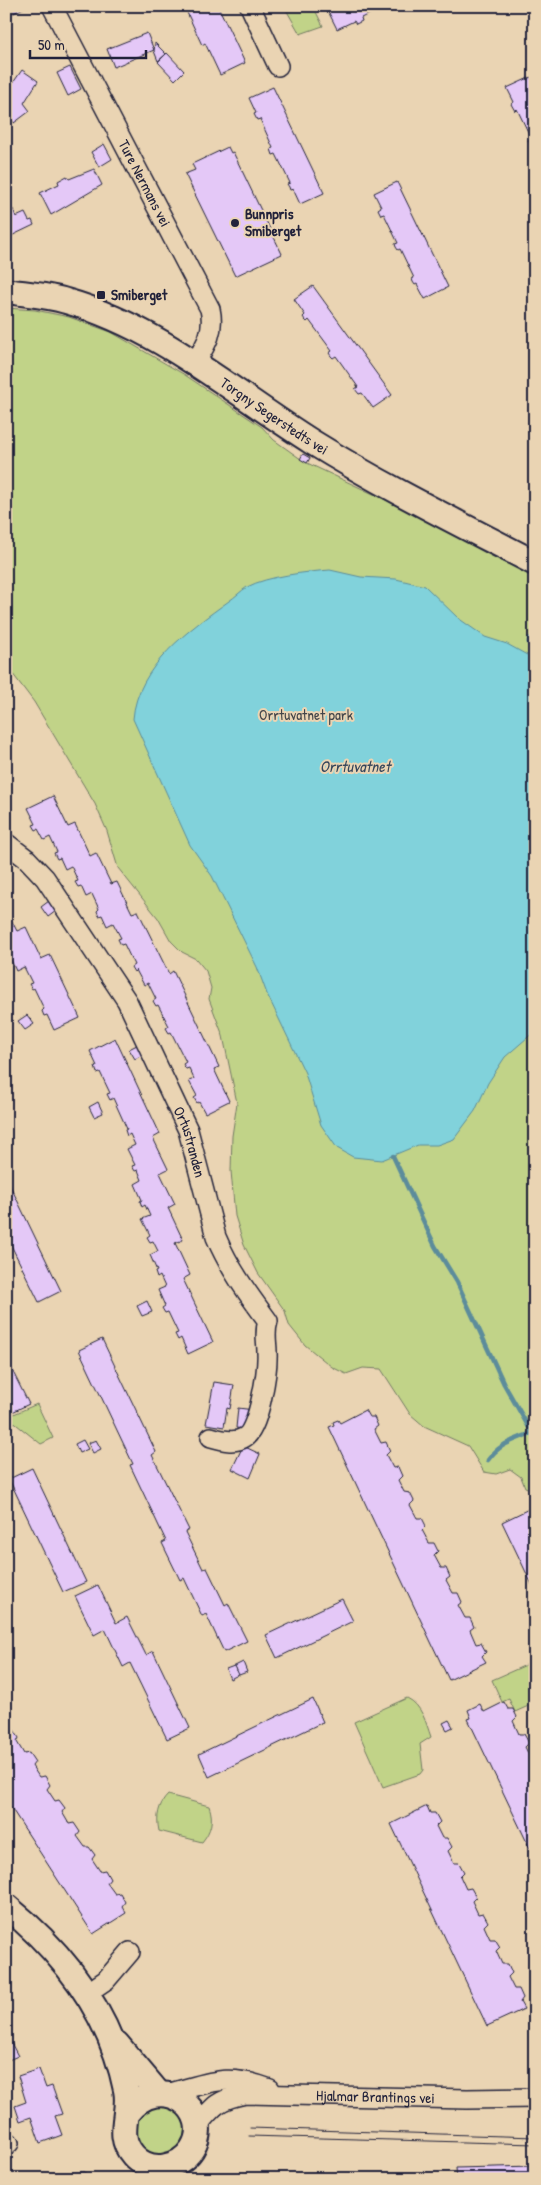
<svg xmlns="http://www.w3.org/2000/svg" width="541" height="2185" viewBox="0 0 541 2185" font-family="'Patrick Hand',sans-serif">
	<style>
		.green { fill: #c1d388; stroke: #727a62 }
		.water { fill: #81d2db; stroke: #5b8c9b }
		.lines { fill: none; stroke-linecap: round; stroke-linejoin: round }
		.stream { stroke: #5b8c9b; stroke-width: 4.5 }
		.building { fill: #e4c8f7; stroke: #22223b }
		.minor-casing { stroke: #22223b; stroke-width: 22 }
		.major-casing { stroke: #22223b; stroke-width: 28 }
		.minor { stroke: #ead4b3; stroke-width: 19 }
		.major { stroke: #ead4b3; stroke-width: 24 }
		.tram { stroke: #22223b; stroke-width: 1 }
		.poi-dot { fill: #22223b; stroke: #ead4b3; stroke-width: 2 }
		.labels { text-anchor: middle; stroke-width: 4; stroke-linejoin: round; paint-order: stroke }
		.street-label { font-size: 15px; fill: #22223b; stroke: #ead4b3 }
		.poi-label { font-size: 15px; font-weight: bold; fill: #22223b; stroke: #ead4b3; text-anchor: start }
		.park-label { font-size: 15px; fill: #42454a; stroke: #ead4b3 }
		.water-label { font-size: 16px; font-style: italic; fill: #35455b; stroke: #ead4b3 }
	</style>
	<rect width="100%" height="100%" fill="#ead4b3"/>
	<filter id="ink" filterUnits="userSpaceOnUse"><feTurbulence type="fractalNoise" baseFrequency=".02" numOctaves="2"/><feDisplacementMap in="SourceGraphic" scale="10" xChannelSelector="R" yChannelSelector="G"/><feConvolveMatrix kernelMatrix="1 2 1 2 8 2 1 2 1" color-interpolation-filters="sRGB"/></filter>
	<g filter="url(#ink)">
		<g class="green">
			<path d="M284 6H313L323 26 300 34Z"/>
			<path d="M6 308 35 310 69 317 111 332 185 375 262 427 274 440 305 462 401 507 535 576V1491L525 1487 521 1477 510 1469 496 1474 484 1472 468 1446 424 1426 410 1414 381 1369 363 1368 346 1374 332 1367 305 1345 289 1325 285 1311 258 1273 244 1245 235 1216 231 1171 232 1136 237 1103 223 1036 209 999 211 988 206 971 196 959 182 952 171 941 158 918 118 868 107 831 95 804 34 702 6 665Z"/>
			<path d="M37 1404 53 1438 41 1444 7 1417Z"/>
			<path d="M535 1661V1703L515 1712 509 1699 502 1702 492 1680Z"/>
			<path d="M407 1698C422 1705 426 1723 431 1737L420 1744 423 1770 420 1774 383 1787 354 1722Z"/>
			<path d="M168 1795 209 1806C214 1820 211 1831 202 1842L159 1831C156 1817 158 1805 168 1795Z"/>
			<path d="M174 2104 189 2128 184 2146 158 2158 140 2150 132 2124 140 2109Z"/>
		</g>
		<path class="water" d="M330 570 361 577 396 579 425 586 458 618 485 637 507 644 527 655 531 654 527 642 528 637 535 635V1031L505 1057 488 1083 475 1111 454 1139 437 1145H418L382 1160 353 1157 337 1148 321 1125 305 1073 267 994 257 967 212 876 190 845 133 719C137 666 190 629 229 601 235 597 241 591 247 587 268 576 306 572 330 570Z"/>
		<g class="lines">
			<g class="stream">
				<path d="M393 1156 435 1246 457 1282 504 1384 535 1438"/>
				<path d="M488 1460C500 1443 513 1441 531 1433"/>
			</g>
		</g>
		<g class="building">
			<path d="M6 6H27L10 15Z"/>
			<path d="M184 6H218L245 63 220 75 205 43 202 45Z"/>
			<path d="M332 6H385L361 18 362 21 356 24 354 21 337 29 327 9Z"/>
			<path d="M147 33 154 50 114 67 107 49Z"/>
			<path d="M155 43 166 54 158 61 154 51Z"/>
			<path d="M167 53 184 71 175 80 158 62Z"/>
			<path d="M70 67 81 89 68 96 57 73Z"/>
			<path d="M22 70 38 81 24 103 30 111 14 123 6 112V93Z"/>
			<path d="M531 77 535 85V146H531L528 140 531 138 517 109 515 111 511 104 514 102 507 88Z"/>
			<path d="M273 87 324 193 300 204 293 189 290 190 289 187 287 184 290 183 276 154 273 155 271 149 273 148 260 119 257 120 254 114 256 113 249 98Z"/>
			<path d="M104 144 112 159 99 167 91 152Z"/>
			<path d="M228 147 231 153 233 152 282 254 235 276 185 174 195 170 192 164Z"/>
			<path d="M94 169 102 185 51 215 40 193 59 184 58 181 67 176 69 179Z"/>
			<path d="M397 182 448 287 425 299 417 284 415 285 413 282 412 279 414 278 400 249 398 250 396 247 395 244 398 243 384 214 381 215 378 209 381 207 374 193Z"/>
			<path d="M13 209 16 217 25 213 29 221 32 220 34 225 9 237 6 252V212Z"/>
			<path d="M313 286 392 395 373 408 362 393 359 394 355 389 358 387 336 356 333 358 331 356 329 353 332 351 309 320 307 322 305 320 303 317 305 315 294 299Z"/>
			<path d="M303 454 310 458 307 463 300 459Z"/>
			<path d="M53 796 68 827 75 824 90 856 96 853 111 884 117 882 132 913 138 911 169 974 173 971 219 1067 214 1069 229 1101 205 1113 199 1102 197 1103 194 1098 197 1096 189 1081 194 1079 189 1068 186 1069 183 1064 186 1062 171 1032 169 1033 166 1028 169 1026 158 1005 156 1006 153 1001 156 999 148 983 144 985 136 970 134 972 131 967 134 965 124 944 121 945 118 939 121 938 113 923 107 926 102 915 99 916 97 911 99 909 92 894 86 897 81 886 78 887 75 882 78 881 71 866 65 869 60 858 57 859 54 853 57 852 50 837 44 840 38 829 36 830 33 825 36 824 28 808Z"/>
			<path d="M49 901 56 911 48 917 41 907Z"/>
			<path d="M6 910 17 931 26 927 41 959 50 955 80 1018 54 1030 47 1015 44 1016 42 1011 44 1009 34 988 32 989 29 984 32 983 24 967 16 971 11 960 8 962 6 958Z"/>
			<path d="M27 1015 34 1024 25 1030 18 1021Z"/>
			<path d="M115 1038 160 1134 153 1138 168 1169 160 1173 175 1204 168 1208 183 1240 175 1243 190 1275 183 1279 213 1342 188 1354 181 1338 178 1340 175 1334 178 1333 168 1312 165 1313 162 1308 165 1306 158 1290 165 1287 160 1276 157 1278 155 1272 157 1271 150 1255 158 1251 153 1241 150 1242 147 1237 150 1235 142 1219 150 1216 145 1205 142 1207 140 1201 142 1200 135 1184 142 1180 138 1170 135 1171 132 1166 135 1165 127 1149 135 1145 130 1134 127 1136 125 1130 127 1129 113 1098 110 1100 107 1094 110 1093 100 1072 97 1073 95 1067 97 1066 90 1051Z"/>
			<path d="M139 1044 144 1054 135 1059 129 1049Z"/>
			<path d="M98 1102 103 1113 94 1117 89 1107Z"/>
			<path d="M6 1177 61 1291 39 1302 6 1235Z"/>
			<path d="M147 1301 152 1312 142 1316 137 1306Z"/>
			<path d="M102 1339 156 1452 152 1455 189 1530 185 1532 203 1569 207 1568 225 1605 228 1603 247 1641 224 1652 206 1614 202 1616 184 1578 180 1580 162 1543 166 1541 130 1465 133 1464 79 1350Z"/>
			<path d="M6 1358 29 1404 6 1415Z"/>
			<path d="M214 1382 234 1385 230 1409 227 1408 224 1427 206 1424Z"/>
			<path d="M238 1408 254 1410 245 1429 236 1428Z"/>
			<path d="M365 1410 369 1417H374L378 1426 374 1429 381 1443 386 1442 390 1451 386 1455 393 1468 398 1467 402 1476 398 1480 404 1492 410 1493 414 1501 410 1505 417 1518H422L426 1526 422 1530 429 1543H434L438 1551 434 1555 441 1568H446L450 1577 446 1580 453 1593H458L462 1602 458 1605 465 1618H470L474 1627 470 1630 476 1644 481 1643 486 1652 482 1656 486 1662 449 1680 329 1427 334 1425 333 1422 338 1420 340 1423Z"/>
			<path d="M83 1440 88 1449 79 1453 75 1444Z"/>
			<path d="M96 1440 101 1449 93 1453 88 1443Z"/>
			<path d="M243 1446 260 1454 250 1478 232 1469Z"/>
			<path d="M32 1468 86 1582 63 1592 9 1479Z"/>
			<path d="M535 1506V1591L502 1522Z"/>
			<path d="M98 1585 116 1623 127 1617 146 1655 153 1651 190 1728 167 1739 130 1663 123 1667 105 1629 94 1635 75 1596Z"/>
			<path d="M342 1599 353 1621 277 1658 266 1635Z"/>
			<path d="M243 1662 247 1672 239 1675 235 1666Z"/>
			<path d="M234 1666 238 1675 230 1679 226 1669Z"/>
			<path d="M313 1699 323 1722 209 1777 199 1754Z"/>
			<path d="M504 1702 508 1709H513L517 1717 513 1721 519 1734H524L529 1743 525 1747 531 1759 535 1758V1859L468 1719 471 1718 468 1710 480 1704 484 1712Z"/>
			<path d="M449 1720 453 1727 447 1730 443 1723Z"/>
			<path d="M6 1726 9 1730H14L19 1738 17 1742 24 1754 29 1753 35 1762 32 1766 39 1777 45 1776 50 1785 47 1789 55 1801 59 1800 65 1808 62 1812 69 1824 74 1823 80 1832 77 1836 85 1847H89L95 1855 92 1859 100 1871 105 1870 110 1879 107 1883 115 1894 120 1893 125 1902 122 1906 126 1913 93 1934 6 1800Z"/>
			<path d="M427 1806 430 1813H435L440 1822 436 1826 442 1838H447L452 1847 448 1851 454 1863H459L464 1872 460 1876 466 1889 471 1888 476 1897 472 1901 478 1914 483 1913 488 1922 484 1926 490 1939H495L500 1947 496 1951 502 1964H508L512 1973 508 1977 514 1989H519L523 1998 520 2002 524 2009 487 2026 391 1824Z"/>
			<path d="M6 2039 8 2042 10 2041 18 2056 6 2061Z"/>
			<path d="M39 2069 46 2088 52 2086 62 2114 55 2116 62 2135 40 2143 31 2117 20 2121 15 2106 26 2102 18 2076Z"/>
			<path d="M6 2092 11 2137H6Z"/>
			<path d="M535 2166V2179H457L456 2168Z"/>
			<path d="M85 2172V2179H62V2173Z"/>
		</g>
		<g class="lines">
			<defs>
				<g id="minor">
					<path id="s1" d="M52 6 210 309C215 331 206 345 195 363"/>
					<path d="M250 6 278 66"/>
					<path id="s2" d="M6 843 27 859 45 878 127 1001 188 1130 216 1237C229 1268 248 1294 268 1321 264 1333 267 1341 267 1352 268 1369 259 1429 245 1437 235 1444 221 1440 211 1437"/>
					<path d="M87 1993 106 1980 130 1952"/>
					<path d="M167 2094C210 2083 225 2072 270 2089"/>
					<path id="s3" d="M197 2126C214 2105 219 2099 246 2094L467 2099 535 2098"/>
					<path d="M6 2143H9"/>
				</g>
				<g id="major">
					<path id="s4" d="M6 291C26 294 47 295 66 301 159 327 231 391 312 442 383 486 460 524 535 563"/>
					<path d="M6 1906C65 1954 111 2015 126 2090 131 2113 115 2135 133 2155 149 2174 179 2169 192 2149 216 2111 161 2069 127 2113"/>
					<path d="M117 2044 159 2094"/>
				</g>
			</defs>
			<use href="#minor" class="minor-casing"/>
			<use href="#major" class="major-casing"/>
			<use href="#minor" class="minor"/>
			<use href="#major" class="major"/>
			<g class="tram">
				<path d="M250 2128 535 2137"/>
				<path d="M249 2136 535 2144"/>
			</g>
		</g>
	</g>
	<g class="poi-dot">
		<circle cx="235" cy="223" r="5"/>
		<rect x="96" y="290" width="10" height="10" rx="2.5"/>
	</g>
	<g class="labels">
		<g class="street-label">
			<text dy="5" stroke="none"><textPath href="#s1" startOffset="200">Ture Nermans vei</textPath></text>
			<text dy="5" stroke="none"><textPath href="#s4" startOffset="300">Torgny Segerstedts vei</textPath></text>
			<text dy="5" stroke="none"><textPath href="#s2" startOffset="355">Ortustranden</textPath></text>
			<text dy="5" stroke="none"><textPath href="#s3" startOffset="190">Hjalmar Brantings vei</textPath></text>
		</g>
		<g class="poi-label">
			<text x="245" y="219">Bunnpris<tspan x="245" dy="17">Smiberget</tspan></text>
			<text x="111" y="300">Smiberget</text>
		</g>
		<g class="park-label">
			<text x="306" y="720">Orrtuvatnet park</text>
		</g>
		<g class="water-label">
			<text x="355" y="772">Orrtuvatnet</text>
		</g>
	</g>
	<rect width="541" height="2185" fill="none" stroke="#ead4b3" stroke-width="25"/>
	<rect x="12" y="12" width="516" height="2160" fill="none" stroke="#22223b" stroke-width="2" filter="url(#ink)"/>
	<path d="M30 50v8h116v-8" fill="none" stroke="#22223b" stroke-width="2.5"/>
	<text x="38" y="50" font-size="15" fill="#22223b" stroke="#ead4b3" stroke-width="4" paint-order="stroke">50 m</text>
</svg>
